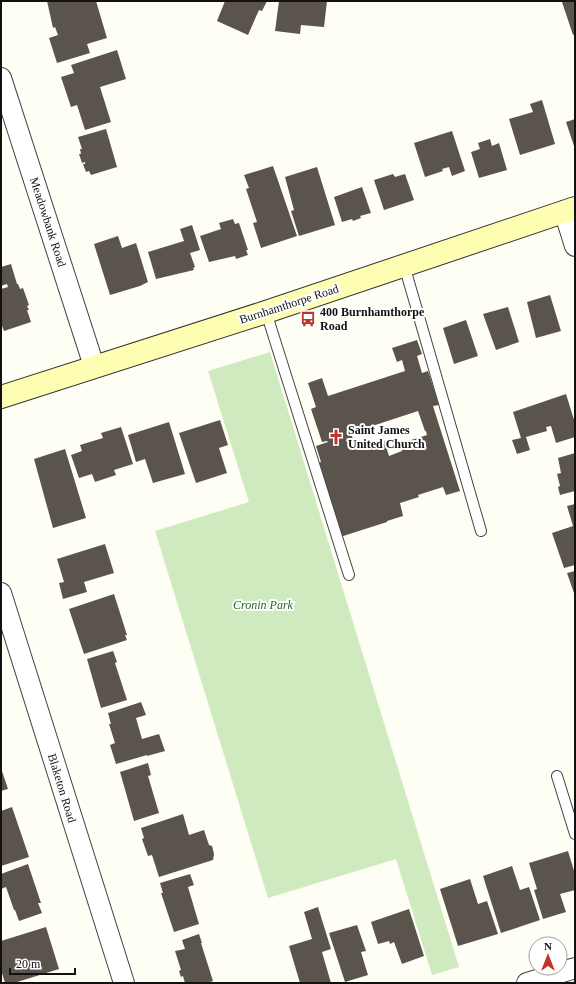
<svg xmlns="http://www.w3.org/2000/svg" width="576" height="984" viewBox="0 0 576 984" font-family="Georgia,serif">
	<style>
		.green { fill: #cfeabe }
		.building { fill: #5a544d; fill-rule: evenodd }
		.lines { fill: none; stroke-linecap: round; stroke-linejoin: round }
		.service-casing { stroke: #444; stroke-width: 12 }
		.minor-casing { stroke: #444; stroke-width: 22 }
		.secondary-casing { stroke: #333; stroke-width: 24 }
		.service { stroke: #fff; stroke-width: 10 }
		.minor { stroke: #fff; stroke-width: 20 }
		.secondary { stroke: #fdfeb1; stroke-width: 22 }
		.labels { text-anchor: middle; stroke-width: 4; stroke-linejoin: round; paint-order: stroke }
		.street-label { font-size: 12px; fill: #111; stroke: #fff }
		.poi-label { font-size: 12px; font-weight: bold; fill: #111; stroke: #fff; text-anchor: start }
		.park-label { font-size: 12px; font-style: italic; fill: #276a20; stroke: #fff }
	</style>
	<rect width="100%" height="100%" fill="#fffef5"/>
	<path class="green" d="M270 352 459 967 432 975 396 859 268 898 155 531 249 502 208 371Z"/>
	<g class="building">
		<path d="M47 1H96L107 38 87 44 90 53 57 63 49 38 58 35 55 27 53 28Z"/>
		<path d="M225 1H267L262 11 259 10 248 35 217 21Z"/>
		<path d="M279 1H327L324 27 301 25 300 34 275 31Z"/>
		<path d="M564 1H575V34L573 35 562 2Z"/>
		<path d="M117 50 126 79 100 87 111 122 85 130 77 105 71 107 61 77 74 73 71 65Z"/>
		<path d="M542 100 555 144 520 155 509 119 533 112 530 104Z"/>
		<path d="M575 119V149L566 122Z"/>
		<path d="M106 129 117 167 91 175 89 171 86 172 83 164H85V162L82 163 79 154H81L80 149H82L78 137Z"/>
		<path d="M452 131 465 171 452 176 449 167 442 169 443 171 425 177 414 143Z"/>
		<path d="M490 139 492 146 499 143 507 170 479 178 471 152 480 149 478 143Z"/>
		<path d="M273 166 297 236 261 248 253 223 257 222 246 189 249 188 244 175Z"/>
		<path d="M317 167 335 225 299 236 291 211 294 210 285 177Z"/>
		<path d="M393 174 395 177 405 174 414 200 384 210 374 180Z"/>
		<path d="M362 187 371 213 360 216 361 218 353 221 352 219 342 222 334 197Z"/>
		<path d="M233 219 235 224 239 223 248 250H246L248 255 236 259 235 256 209 262 200 236 221 229 219 223Z"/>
		<path d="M192 225 200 250 190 253 195 267 193 268 194 270 156 279 148 252 184 241 180 229Z"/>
		<path d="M118 236 122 248 136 243 148 282 140 286 110 295 94 244Z"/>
		<path d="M11 264 17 284H18L20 289 23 288 29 305 27 306 29 310H27L31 322 4 331 1 323V289L8 287 7 284 1 286V267Z"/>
		<path d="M550 295 561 331 536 338 527 302Z"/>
		<path d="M508 307 519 342 496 350 483 314Z"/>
		<path d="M466 320 478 356 454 364 443 328Z"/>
		<path d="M417 340 422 354 417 356 422 373 428 371 439 405 433 406 460 491 446 495 443 487 418 495 419 497 400 503 403 516 387 521V522L340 537 316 464 321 462 316 446 328 442 327 441 322 442 311 409 316 407 308 383 322 378 328 396 405 371 402 360 397 362 392 348ZM418 411 425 431H426L427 435 399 444 402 451 389 456 384 440 356 449 351 433Z"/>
		<path d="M566 394 575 423V437L556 443 551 426 546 427 547 431 526 437 530 450 517 454 512 440 521 438 513 412Z"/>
		<path d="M220 420 228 445 219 448 227 473 196 483 179 433Z"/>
		<path d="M169 422 185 474 153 483 145 459 136 462 128 435Z"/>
		<path d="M121 427 133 464 114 470 116 475 95 482 92 474 79 478 71 455 82 451 80 445 103 438 101 433Z"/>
		<path d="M65 449 86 518 53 528 34 459Z"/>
		<path d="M575 453V491L560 495 558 487 560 486 557 474 561 473 558 458Z"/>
		<path d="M575 504V565L564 568 552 533 573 526 567 506Z"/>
		<path d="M105 544 114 573 84 582 87 592 63 599 59 583 64 582 57 559Z"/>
		<path d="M575 571V596L567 573Z"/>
		<path d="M114 594 127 635H125L127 640 84 654 69 609Z"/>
		<path d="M113 651 117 662 115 663 127 700 101 708 87 659Z"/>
		<path d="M141 702 146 715 136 718 142 739 159 734 165 751 147 756V755L116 764 110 745 115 743 109 724H111L108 713Z"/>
		<path d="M148 763 151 775 148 776 159 813 134 821 120 772Z"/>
		<path d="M1 768 8 789 1 791Z"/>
		<path d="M12 807 29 857 1 866V811Z"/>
		<path d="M183 814 189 835 204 830 209 845 212 846 214 854 213 860 159 877 152 855 148 856 142 839 144 838 141 828Z"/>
		<path d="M568 851 575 874V890L560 894 566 912 543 919 534 890 537 889 529 863Z"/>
		<path d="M28 864 41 903H38L42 913 19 921 15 910H14L6 887 1 889V874Z"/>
		<path d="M512 866 520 890 529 887 540 920 501 933 483 876Z"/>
		<path d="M190 874 194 885 188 887 199 924 174 932 161 893H163L160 883Z"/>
		<path d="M470 879 478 904 487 901 498 934 458 946 440 889Z"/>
		<path d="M318 907 331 949 322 952 331 983H300L289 946 312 939 304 912Z"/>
		<path d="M409 909 424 956 402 964 394 942 390 944 389 941 378 944 371 922Z"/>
		<path d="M357 925 366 951 361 952 368 975 345 982 329 933Z"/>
		<path d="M46 927 59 969 14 983H5L1 970V941Z"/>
		<path d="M199 934 202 943H201L213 981 207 983H185L183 976 181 977 179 971 181 970 175 951 185 949 182 940Z"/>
	</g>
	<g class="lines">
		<defs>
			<g id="service">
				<path d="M404 265 481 531"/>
				<path d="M266 312 349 575"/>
				<path d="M557 776 575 834"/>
			</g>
			<g id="minor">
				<path d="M1 78 94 366"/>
				<path d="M564 211 575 246"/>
				<path d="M1 593 124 983"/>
				<path d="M527 983 575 968"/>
			</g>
			<path id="secondary" d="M1 397 266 312 575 208"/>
		</defs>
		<use href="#service" class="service-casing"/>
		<use href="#minor" class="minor-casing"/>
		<use href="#secondary" class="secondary-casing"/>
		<use href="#service" class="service"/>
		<use href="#minor" class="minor"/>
		<use href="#secondary" class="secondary"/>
	</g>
	<defs>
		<symbol id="bus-bare" viewBox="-9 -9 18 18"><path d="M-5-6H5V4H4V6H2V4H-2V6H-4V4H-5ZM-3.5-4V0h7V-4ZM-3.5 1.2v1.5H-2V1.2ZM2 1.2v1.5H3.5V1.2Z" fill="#c13429" stroke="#fff" stroke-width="2.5" paint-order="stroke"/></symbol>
		<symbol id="church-bare" viewBox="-9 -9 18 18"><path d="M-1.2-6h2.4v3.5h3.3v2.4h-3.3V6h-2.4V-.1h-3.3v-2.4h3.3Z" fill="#c13429" stroke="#fff" stroke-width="2.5" paint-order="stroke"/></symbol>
	</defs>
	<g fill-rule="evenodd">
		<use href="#bus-bare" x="297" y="308" width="22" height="22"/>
		<use href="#church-bare" x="325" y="426" width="22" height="22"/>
	</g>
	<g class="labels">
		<g class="street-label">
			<text transform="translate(48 222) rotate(72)" y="4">Meadowbank Road</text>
			<text transform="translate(289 304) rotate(-18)" y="4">Burnhamthorpe Road</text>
			<text transform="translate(62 788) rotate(73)" y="4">Blaketon Road</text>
		</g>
		<g class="poi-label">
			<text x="320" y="316">400 Burnhamthorpe<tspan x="320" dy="14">Road</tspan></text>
			<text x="348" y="434">Saint James<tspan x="348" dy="14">United Church</tspan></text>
		</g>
		<g class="park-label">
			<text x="263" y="609">Cronin Park</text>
		</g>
	</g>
	<rect width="576" height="984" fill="none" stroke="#111111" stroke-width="4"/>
	<g transform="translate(548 956)"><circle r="19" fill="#ffffff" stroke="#a0a0a0"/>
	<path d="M0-3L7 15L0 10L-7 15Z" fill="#c13429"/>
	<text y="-6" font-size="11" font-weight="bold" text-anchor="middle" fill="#111111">N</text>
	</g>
	<path d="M10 968v6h65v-6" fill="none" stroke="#111111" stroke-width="2"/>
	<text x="16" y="968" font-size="12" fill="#111111" stroke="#ffffff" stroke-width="3" paint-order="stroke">20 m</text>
</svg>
